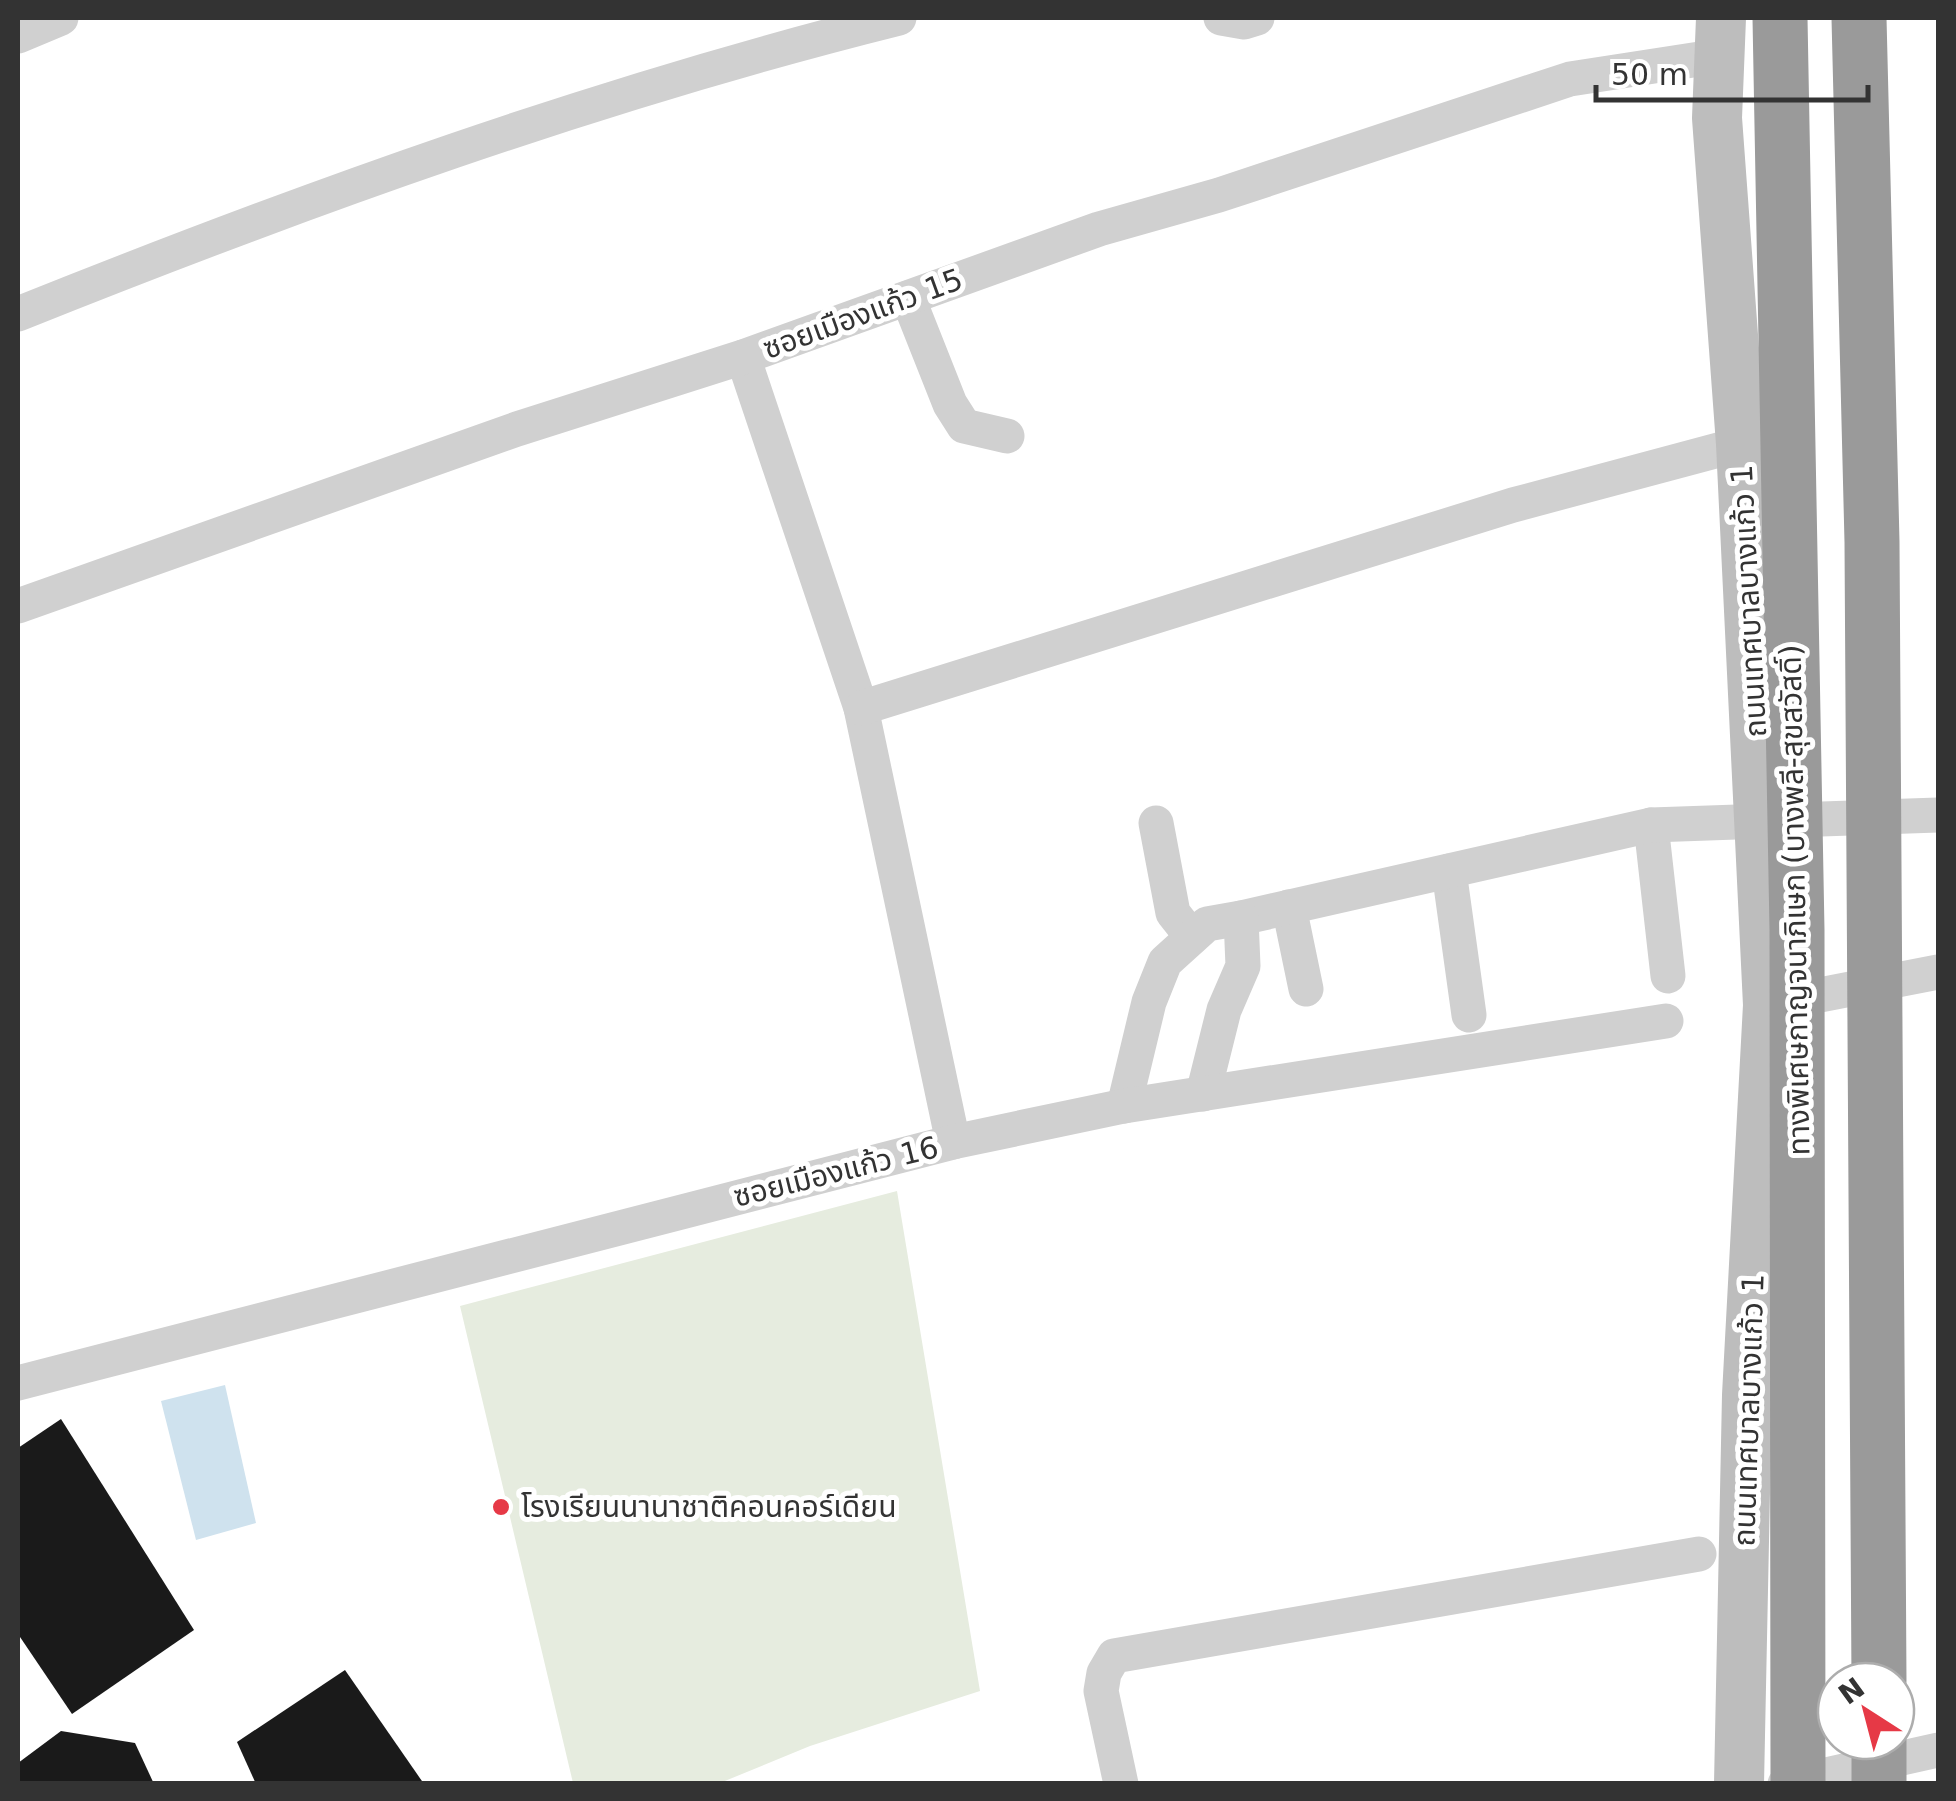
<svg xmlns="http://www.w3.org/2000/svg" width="1956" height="1801" viewBox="0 0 1956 1801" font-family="'DejaVu Sans','Noto Sans Thai',sans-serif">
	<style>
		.green { fill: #e6ecdf }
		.water { fill: #cfe2ee }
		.building { fill: #1a1a1a }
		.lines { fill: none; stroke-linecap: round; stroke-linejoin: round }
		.minor { stroke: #d0d0d0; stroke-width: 35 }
		.secondary { stroke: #bdbdbd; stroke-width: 50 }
		.motorway-bridge { stroke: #9a9a9a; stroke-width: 55 }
		.poi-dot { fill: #e63946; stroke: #fff; stroke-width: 4 }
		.labels { text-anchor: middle; stroke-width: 10; stroke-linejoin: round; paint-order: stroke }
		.street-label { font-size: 30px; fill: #333; stroke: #fff }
		.poi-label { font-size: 30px; fill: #333; stroke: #fff; text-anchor: start }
	</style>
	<rect width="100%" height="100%" fill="#fff"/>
	<path class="green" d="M897 1191 980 1691 810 1746 720 1783H573L460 1306Z"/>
	<path class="water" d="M225 1385 256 1523 196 1540 161 1401Z"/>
	<g class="building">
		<path d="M61 1419 194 1630 72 1714 18 1634V1448Z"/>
		<path d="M345 1670 424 1784H256L237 1742Z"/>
		<path d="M61 1731 135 1743 154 1784H18V1763Z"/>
	</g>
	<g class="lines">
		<g class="minor">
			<path d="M1221 18 1244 22 1257 18"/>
			<path d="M18 36 61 18"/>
			<path d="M908 298 950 404 964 426 1007 436"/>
			<path d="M18 314C305 199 598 93 899 18"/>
			<path d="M743 357 861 708 953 1142"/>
			<path d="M18 606 517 429 743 357 1099 229 1219 195 1570 79 1719 56"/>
			<path d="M861 708 1513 505 1741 444"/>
			<path d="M1156 823 1173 913 1192 937"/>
			<path d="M1651 825 1668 976"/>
			<path d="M1449 871 1469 1015"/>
			<path d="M1289 907 1306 989"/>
			<path d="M1241 918 1651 825 1938 815"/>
			<path d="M1779 1003 1938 972"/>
			<path d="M1124 1106 1149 1002 1165 962 1207 924 1241 918 1243 966 1224 1010 1203 1094"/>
			<path d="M18 1383 953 1142 1124 1106 1666 1021"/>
			<path d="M1121 1784 1101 1691 1104 1673 1114 1656 1699 1554"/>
			<path d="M1785 1784 1938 1750"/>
		</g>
		<path class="secondary" d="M1721 18 1717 118 1741 444 1768 1005 1747 1395 1739 1784"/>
		<g class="motorway-bridge">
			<path d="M1780 18 1797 930 1798 1784"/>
			<path d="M1859 18 1872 542 1879 1681"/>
			<path d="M1879 1784V1741"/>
		</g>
	</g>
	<circle class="poi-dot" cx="501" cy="1507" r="10"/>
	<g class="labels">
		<g class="street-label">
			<text transform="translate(863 314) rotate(-20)" y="10">ซอยเมืองแก้ว 15</text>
			<text transform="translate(1749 601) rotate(-93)" y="10">ถนนเทศบาลบางแก้ว 1</text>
			<text transform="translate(1795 900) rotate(-91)" y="10">ทางพิเศษกาญจนาภิเษก (บางพลี-สุขสวัสดิ์)</text>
			<text transform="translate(836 1172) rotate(-14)" y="10">ซอยเมืองแก้ว 16</text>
			<text transform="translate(1749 1410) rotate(-88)" y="10">ถนนเทศบาลบางแก้ว 1</text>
		</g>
		<g class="poi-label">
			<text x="521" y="1517">โรงเรียนนานาชาติคอนคอร์เดียน</text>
		</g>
	</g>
	<rect width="1956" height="1801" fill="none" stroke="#333333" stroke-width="40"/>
	<g transform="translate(1866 1711) rotate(324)"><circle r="48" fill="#ffffff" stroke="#adadad" stroke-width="2.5"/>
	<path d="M0-8L18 38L0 25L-18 38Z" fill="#e63946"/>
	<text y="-15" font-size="28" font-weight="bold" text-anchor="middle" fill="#333333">N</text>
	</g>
	<path d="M1596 85v15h272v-15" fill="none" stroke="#333333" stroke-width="5"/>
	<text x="1611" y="85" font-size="30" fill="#333333" stroke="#ffffff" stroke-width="8" paint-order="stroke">50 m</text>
</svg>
